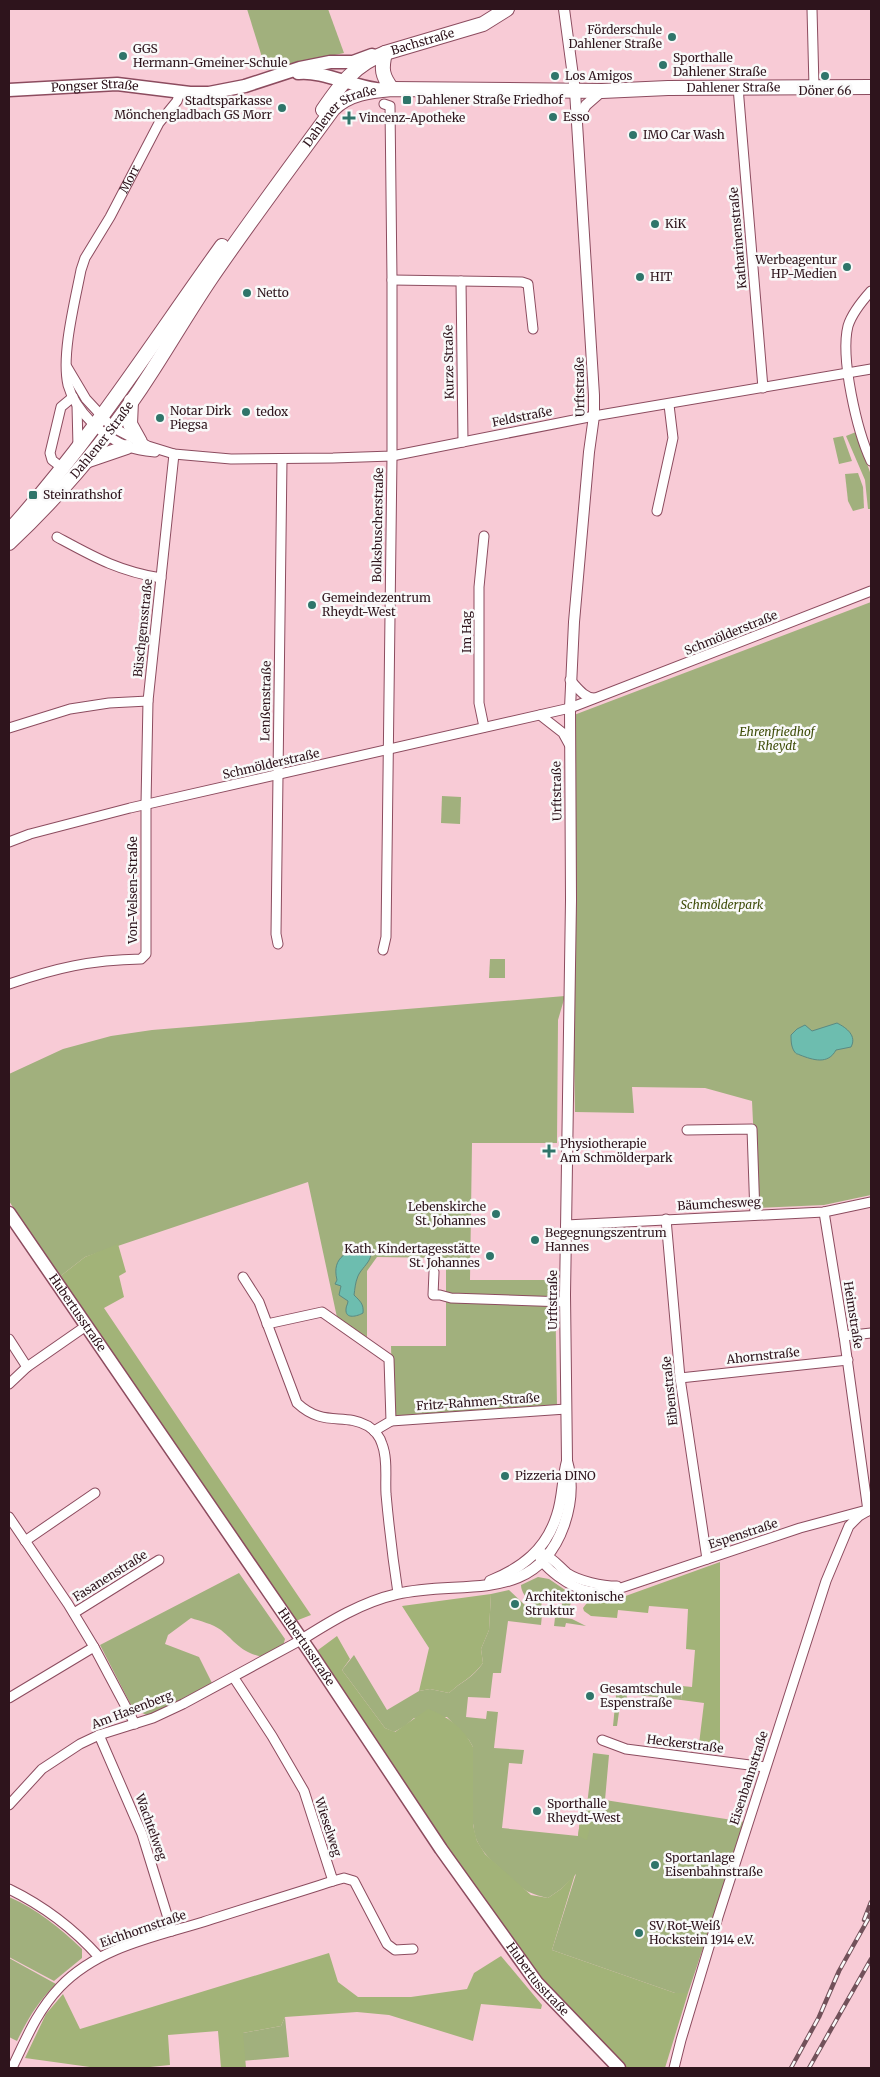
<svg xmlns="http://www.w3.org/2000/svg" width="880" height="2077" viewBox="0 0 880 2077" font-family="Merriweather,serif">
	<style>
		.green { fill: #a1b07d }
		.forest { fill: #a2b378 }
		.water { fill: #6dbdaf; stroke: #5a8a83 }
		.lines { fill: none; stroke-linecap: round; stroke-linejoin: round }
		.minor-casing { stroke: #8c4c5f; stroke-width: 11 }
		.tertiary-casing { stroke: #8c4c5f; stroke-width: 12 }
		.secondary-casing { stroke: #8c4c5f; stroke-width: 15 }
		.primary-casing { stroke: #8c4c5f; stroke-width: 16 }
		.minor { stroke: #fff; stroke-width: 9 }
		.tertiary { stroke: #fff; stroke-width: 10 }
		.secondary { stroke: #fff; stroke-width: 12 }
		.primary { stroke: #fff; stroke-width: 14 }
		.rail-casing { stroke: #72515a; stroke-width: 4.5 }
		.rail { stroke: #f9f9f9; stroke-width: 2.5; stroke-dasharray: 8; stroke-linecap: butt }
		.poi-dot { fill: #2f756a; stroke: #f9f9f9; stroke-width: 2 }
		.labels { text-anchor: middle; stroke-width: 5; stroke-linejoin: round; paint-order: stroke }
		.poi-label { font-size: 12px; fill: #2e141c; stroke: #f9f9f9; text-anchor: start }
		.street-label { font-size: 12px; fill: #2e141c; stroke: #f9f9f9 }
		.park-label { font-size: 12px; font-style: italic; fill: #404e0b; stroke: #f9f9f9 }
	</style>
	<rect width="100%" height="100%" fill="#f8cbd6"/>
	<g class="green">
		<path d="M247 9H328L344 53 266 70Z"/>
		<path d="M856 432 871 475V509H868L865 480 846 436Z"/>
		<path d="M843 436 852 461 839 464 833 438Z"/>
		<path d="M858 473 863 487 864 508 853 511 848 501 845 474Z"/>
		<path d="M871 602V1195L824 1205 757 1208 752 1101 705 1088 632 1087 634 1113 575 1112 573 1010 574 715Z"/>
		<path d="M442 796 461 797 460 824 441 823Z"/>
		<path d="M490 959H505V978H489Z"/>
		<path d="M565 996 558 1020 557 1143H472L470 1280H555L557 1407 393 1418 391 1346H446V1258L377 1257 367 1271V1342L338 1322 308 1182 85 1257 58 1278 9 1201V1074L63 1049 111 1036 152 1030Z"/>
		<path d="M239 1573 285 1639 283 1646 262 1657C239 1651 237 1643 221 1630 213 1624 200 1621 191 1618L168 1635 165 1644 199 1657 212 1683 149 1716 133 1709 100 1645Z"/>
		<path d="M538 1577 549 1579 574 1596 569 1608 562 1610V1603L542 1601 541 1608C533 1605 521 1595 521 1585Z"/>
		<path d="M509 1590 527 1607 542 1615 541 1625 508 1621 501 1673H493L490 1698 468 1697 466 1717 486 1719 487 1711 498 1712 494 1748 524 1750 522 1764 509 1763 502 1828 578 1836 581 1813 586 1814 593 1753 609 1755 605 1800 745 1822 688 1993H675L552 1950 576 1874 561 1889 548 1898C527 1894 521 1888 506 1874 496 1864 485 1856 478 1843 468 1824 473 1770 473 1747L469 1740 447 1717 414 1718 405 1726 394 1732 385 1728 342 1670 354 1655 387 1710 419 1691 430 1689 449 1693C462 1681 473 1678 483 1663L481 1649 489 1630 491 1594Z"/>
		<path d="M557 1617 572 1619 586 1626 566 1623 565 1627 554 1626 555 1618Z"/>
		<path d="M617 1685 681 1692V1700L627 1694 626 1706 620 1705 617 1726H613Z"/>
		<path d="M9 1897C37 1909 60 1928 82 1949V1958L54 1981 9 1957Z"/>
		<path d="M9 1958 56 1984C39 2000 27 2020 17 2041L9 2037Z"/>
		<path d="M285 2017 289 2057 242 2061 243 2033 281 2026Z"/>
	</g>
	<g class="forest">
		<path d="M118 1244 126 1272 119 1276 124 1297 104 1308 311 1615 293 1622 58 1278 85 1257Z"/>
		<path d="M720 1562V1746L699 1744 704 1703 681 1700 682 1686 692 1687 695 1650 686 1649 688 1609 649 1606 648 1613 618 1610 617 1618 591 1616 584 1611 583 1608 590 1599 620 1598Z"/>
		<path d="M491 1594 489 1630 481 1649 483 1663C472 1678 462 1681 449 1693L430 1689 419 1691 429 1648 402 1606Z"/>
		<path d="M337 1636 350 1659 342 1670 385 1728 395 1732 428 1709C447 1716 464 1728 473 1747V1825L477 1841 485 1854 531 1895 548 1898 561 1889 575 1874 552 1950 675 1993H688L665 2068H627L562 2006 516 1949 314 1653Z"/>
		<path d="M588 1798 596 1799 587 1840 578 1836 581 1813 586 1814Z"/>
		<path d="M329 1953 338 1982 358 1997H411L467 1989 474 1973 501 1956 542 2005 541 2009 481 2004 473 2041 389 2015 357 2012 285 2017 281 2026 243 2033 246 2068H221L218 2031 168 2035 170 2065 140 2068H97L25 2058 46 2014 63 1994 80 2029Z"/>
	</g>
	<g class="water">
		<path d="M837 1023C847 1028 857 1036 851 1047L836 1050C828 1065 813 1060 800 1055 796 1053 797 1055 794 1051 791 1046 791 1040 791 1035L797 1029 805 1025 812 1031Z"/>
		<path d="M367 1244C378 1258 363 1265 358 1276 355 1283 355 1289 354 1295 360 1301 364 1304 363 1313 358 1316 345 1320 346 1309 346 1306 348 1304 348 1301L339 1295 341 1286 335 1284 337 1280C331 1256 349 1251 367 1244Z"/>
	</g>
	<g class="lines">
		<defs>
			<g id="minor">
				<path d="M812 9 814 87"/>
				<path d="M738 87 763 388"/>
				<path d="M392 280 522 282 528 284 533 329"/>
				<path d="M461 281 463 442"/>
				<path d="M871 291C862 301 852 313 848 326 840 358 857 431 871 461"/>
				<path d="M67 367 86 399 112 427 148 446 174 454 231 459 333 458 392 456 594 416 871 369"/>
				<path d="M77 405 78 447"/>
				<path id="s1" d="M155 452C146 451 137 450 129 447 104 438 75 411 68 385 61 355 75 301 81 270L85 258 110 217 159 123 177 101 180 92"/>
				<path d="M61 467 52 460 50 453 61 407 73 397"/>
				<path d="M657 511 673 438 669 405"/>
				<path d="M57 537C94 557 118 571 161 578"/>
				<path d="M570 680C577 687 584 698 594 698"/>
				<path d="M540 715 563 733 569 744"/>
				<path d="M484 727 479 703V587L484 536"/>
				<path d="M9 728 70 709 109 703 148 701"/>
				<path d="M9 842 30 834 130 808 570 708 871 591"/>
				<path d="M278 944 276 934 282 459"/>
				<path d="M383 950 386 937 392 456V280L390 106 384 104"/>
				<path d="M9 984C56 968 90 960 141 959L146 954V804L148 701 174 454"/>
				<path d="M687 1130 752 1129 755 1215"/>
				<path d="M824 1212 844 1336 868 1511"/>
				<path d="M666 1219 680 1378 707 1559"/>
				<path d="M566 1225 824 1212 871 1202"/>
				<path d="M434 1272 433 1295H440L451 1298 565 1302"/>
				<path d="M243 1277 259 1302 297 1403C324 1428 343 1412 368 1426 374 1430 380 1437 382 1444 388 1459 385 1478 386 1494 389 1527 393 1560 398 1593"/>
				<path d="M267 1324 322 1312 389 1359 391 1421 374 1431"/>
				<path d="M844 1336 871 1333"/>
				<path d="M9 1339 27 1367"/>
				<path d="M680 1378 848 1360"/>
				<path d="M9 1384 27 1367 86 1326"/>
				<path d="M391 1421 566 1409"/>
				<path d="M9 1517 68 1604 94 1647 135 1724"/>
				<path d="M25 1541 95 1493"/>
				<path d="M537 1551C541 1568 572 1588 588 1591 597 1593 604 1592 612 1591L800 1528 863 1511"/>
				<path d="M542 1553C552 1557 559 1566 567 1573 579 1581 602 1586 617 1586"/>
				<path d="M74 1613 159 1560"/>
				<path d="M234 1678 272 1736 304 1791 333 1881 344 1878 354 1881 387 1944 395 1950 413 1949"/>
				<path d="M9 1698 94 1647"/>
				<path d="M99 1735 142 1834 172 1931"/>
				<path d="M602 1740 626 1749 765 1767"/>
				<path d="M9 1805 42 1769 80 1744 99 1735 153 1718 183 1704 301 1640"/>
				<path d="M9 1889C44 1906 73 1928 99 1957"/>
				<path d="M12 2068C26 2039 37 2011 60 1987 97 1948 153 1937 203 1922 246 1908 290 1895 333 1881"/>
				<path d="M674 2068 681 2040 718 1917 826 1581 849 1526 859 1516 871 1509"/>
			</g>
			<g id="tertiary">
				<path d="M577 120 586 105 602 91"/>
				<path d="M490 1581C522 1568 546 1550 557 1515 563 1498 562 1479 567 1461"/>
				<path d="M301 1640C331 1621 362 1602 397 1594 460 1578 535 1607 564 1525 571 1505 573 1482 567 1461L565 1295 571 900 570 708 574 622 589 452 594 416V395L575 91 564 9"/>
			</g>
			<g id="secondary">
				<path d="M298 73C320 70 352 86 376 89"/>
				<path id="s2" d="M9 90 117 84 190 93H209L245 86 300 68 330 62H353L372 55"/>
				<path id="s3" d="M9 1213 310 1652 441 1849 537 1983 619 2068"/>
			</g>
			<g id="primary">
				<path d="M385 53C381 69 382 76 392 89"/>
				<path id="s4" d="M323 110C340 85 355 64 385 53L483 24 507 9"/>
				<path d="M131 401 130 424 140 442"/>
				<path d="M86 461 127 447"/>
				<path d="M9 531C89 443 153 342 222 246"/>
				<path id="s5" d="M9 543C63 492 112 434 152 371 172 340 190 309 211 278 250 221 292 165 333 109 349 93 370 91 392 89L602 91 668 88 871 87"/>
			</g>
		</defs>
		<use href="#minor" class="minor-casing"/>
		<use href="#tertiary" class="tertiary-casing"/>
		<use href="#secondary" class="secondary-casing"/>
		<use href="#primary" class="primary-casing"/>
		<use href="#minor" class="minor"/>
		<use href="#tertiary" class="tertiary"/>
		<use href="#secondary" class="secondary"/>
		<use href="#primary" class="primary"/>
		<defs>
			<g id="rail">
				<path d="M864 1920 871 1902"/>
				<path d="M791 2068 819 2017 839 1971 871 1914"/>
				<path d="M809 2068 871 1959"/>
			</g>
		</defs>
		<use href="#rail" class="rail-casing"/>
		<use href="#rail" class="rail"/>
	</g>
	<g class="poi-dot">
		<circle cx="672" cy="37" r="5"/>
		<circle cx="123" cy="56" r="5"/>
		<circle cx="663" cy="65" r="5"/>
		<circle cx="555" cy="76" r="5"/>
		<circle cx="825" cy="76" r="5"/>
		<rect x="402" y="95" width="10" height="10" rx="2.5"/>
		<circle cx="282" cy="108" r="5"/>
		<circle cx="553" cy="117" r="5"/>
		<path d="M346.5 110.5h5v5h5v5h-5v5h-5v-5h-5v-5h5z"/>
		<circle cx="633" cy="135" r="5"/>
		<circle cx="655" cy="224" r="5"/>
		<circle cx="847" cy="267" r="5"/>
		<circle cx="640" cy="277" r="5"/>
		<circle cx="247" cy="293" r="5"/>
		<circle cx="246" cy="412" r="5"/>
		<circle cx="160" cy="418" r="5"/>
		<rect x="28" y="490" width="10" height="10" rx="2.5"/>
		<circle cx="312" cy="605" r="5"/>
		<path d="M546.5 1143.5h5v5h5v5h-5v5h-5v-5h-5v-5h5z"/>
		<circle cx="496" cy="1214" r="5"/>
		<circle cx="535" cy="1240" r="5"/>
		<circle cx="490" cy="1256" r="5"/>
		<circle cx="505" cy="1476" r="5"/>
		<circle cx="515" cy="1604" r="5"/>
		<circle cx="590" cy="1696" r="5"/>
		<circle cx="537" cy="1811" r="5"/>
		<circle cx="655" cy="1865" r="5"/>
		<circle cx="639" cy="1933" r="5"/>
	</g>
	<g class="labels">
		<g class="poi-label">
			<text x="662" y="34" text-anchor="end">Förderschule<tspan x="662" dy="14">Dahlener Straße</tspan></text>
			<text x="133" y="53">GGS<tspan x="133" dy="14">Hermann-Gmeiner-Schule</tspan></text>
			<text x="673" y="62">Sporthalle<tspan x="673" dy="14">Dahlener Straße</tspan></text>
			<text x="565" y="80">Los Amigos</text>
			<text x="825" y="95" text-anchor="middle">Döner 66</text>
			<text x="417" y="104">Dahlener Straße Friedhof</text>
			<text x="272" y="105" text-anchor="end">Stadtsparkasse<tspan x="272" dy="14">Mönchengladbach GS Morr</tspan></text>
			<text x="563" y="121">Esso</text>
			<text x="359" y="122">Vincenz-Apotheke</text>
			<text x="643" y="139">IMO Car Wash</text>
			<text x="665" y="228">KiK</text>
			<text x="837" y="264" text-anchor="end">Werbeagentur<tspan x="837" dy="14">HP-Medien</tspan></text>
			<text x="650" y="281">HIT</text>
			<text x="257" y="297">Netto</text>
			<text x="170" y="415">Notar Dirk<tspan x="170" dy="14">Piegsa</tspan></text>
			<text x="256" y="416">tedox</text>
			<text x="43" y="499">Steinrathshof</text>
			<text x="322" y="602">Gemeindezentrum<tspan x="322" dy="14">Rheydt-West</tspan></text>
			<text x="560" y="1148">Physiotherapie<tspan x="560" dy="14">Am Schmölderpark</tspan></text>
			<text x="486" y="1211" text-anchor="end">Lebenskirche<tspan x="486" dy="14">St. Johannes</tspan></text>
			<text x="545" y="1237">Begegnungszentrum<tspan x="545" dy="14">Hannes</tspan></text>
			<text x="480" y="1253" text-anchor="end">Kath. Kindertagesstätte<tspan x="480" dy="14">St. Johannes</tspan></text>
			<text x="515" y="1480">Pizzeria DINO</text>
			<text x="525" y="1601">Architektonische<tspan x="525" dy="14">Struktur</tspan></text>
			<text x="600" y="1693">Gesamtschule<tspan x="600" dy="14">Espenstraße</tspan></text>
			<text x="547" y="1808">Sporthalle<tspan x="547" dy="14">Rheydt-West</tspan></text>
			<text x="665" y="1862">Sportanlage<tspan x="665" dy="14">Eisenbahnstraße</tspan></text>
			<text x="649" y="1930">SV Rot-Weiß<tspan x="649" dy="14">Hockstein 1914 e.V.</tspan></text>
		</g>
		<g class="street-label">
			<text dy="4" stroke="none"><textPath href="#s4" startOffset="125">Bachstraße</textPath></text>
			<text dy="4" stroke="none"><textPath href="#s2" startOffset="86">Pongser Straße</textPath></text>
			<text dy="4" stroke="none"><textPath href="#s5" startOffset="948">Dahlener Straße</textPath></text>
			<text dy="4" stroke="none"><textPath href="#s5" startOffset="544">Dahlener Straße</textPath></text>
			<text dy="4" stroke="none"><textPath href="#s1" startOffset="336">Morr</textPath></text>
			<text transform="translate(738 238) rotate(-95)" y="4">Katharinenstraße</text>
			<text transform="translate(449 362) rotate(-91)" y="4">Kurze Straße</text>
			<text transform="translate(580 387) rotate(-91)" y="4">Urftstraße</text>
			<text transform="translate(522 417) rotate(-11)" y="4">Feldstraße</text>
			<text dy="4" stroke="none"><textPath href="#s5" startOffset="139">Dahlener Straße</textPath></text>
			<text transform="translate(378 525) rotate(-89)" y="4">Bolksbuscherstraße</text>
			<text transform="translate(143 628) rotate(-84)" y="4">Büschgensstraße</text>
			<text transform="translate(467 632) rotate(-90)" y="4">Im Hag</text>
			<text transform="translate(731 633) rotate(-22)" y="4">Schmölderstraße</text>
			<text transform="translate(266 701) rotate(-89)" y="4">Lenßenstraße</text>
			<text transform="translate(271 764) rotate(-13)" y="4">Schmölderstraße</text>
			<text transform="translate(557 791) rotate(-91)" y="4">Urftstraße</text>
			<text transform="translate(133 890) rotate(-90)" y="4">Von-Velsen-Straße</text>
			<text transform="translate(719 1204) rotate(-3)" y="4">Bäumchesweg</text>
			<text transform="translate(553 1300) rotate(-90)" y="4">Urftstraße</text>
			<text dy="4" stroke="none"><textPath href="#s3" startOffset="121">Hubertusstraße</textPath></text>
			<text transform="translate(853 1315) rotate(81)" y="4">Heimstraße</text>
			<text transform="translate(763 1356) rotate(-6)" y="4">Ahornstraße</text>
			<text transform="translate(670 1391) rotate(-96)" y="4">Eibenstraße</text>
			<text transform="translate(478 1402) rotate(-4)" y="4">Fritz-Rahmen-Straße</text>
			<text transform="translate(743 1534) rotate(-18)" y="4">Espenstraße</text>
			<text transform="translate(110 1576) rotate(-32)" y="4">Fasanenstraße</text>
			<text dy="4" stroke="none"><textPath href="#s3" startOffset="526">Hubertusstraße</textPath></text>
			<text transform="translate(132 1710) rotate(-21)" y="4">Am Hasenberg</text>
			<text transform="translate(685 1744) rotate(7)" y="4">Heckerstraße</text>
			<text transform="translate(749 1778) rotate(-72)" y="4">Eisenbahnstraße</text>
			<text transform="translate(151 1827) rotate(70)" y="4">Wachtelweg</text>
			<text transform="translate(328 1827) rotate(72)" y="4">Wieselweg</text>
			<text transform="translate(143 1929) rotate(-19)" y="4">Eichhornstraße</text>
			<text dy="4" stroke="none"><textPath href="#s3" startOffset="931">Hubertusstraße</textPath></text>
		</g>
		<g class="park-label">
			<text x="777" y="736">Ehrenfriedhof<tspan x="777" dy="14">Rheydt</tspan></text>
			<text x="722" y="909">Schmölderpark</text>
		</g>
	</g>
	<rect width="880" height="2077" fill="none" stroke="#2e141c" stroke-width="20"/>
</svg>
